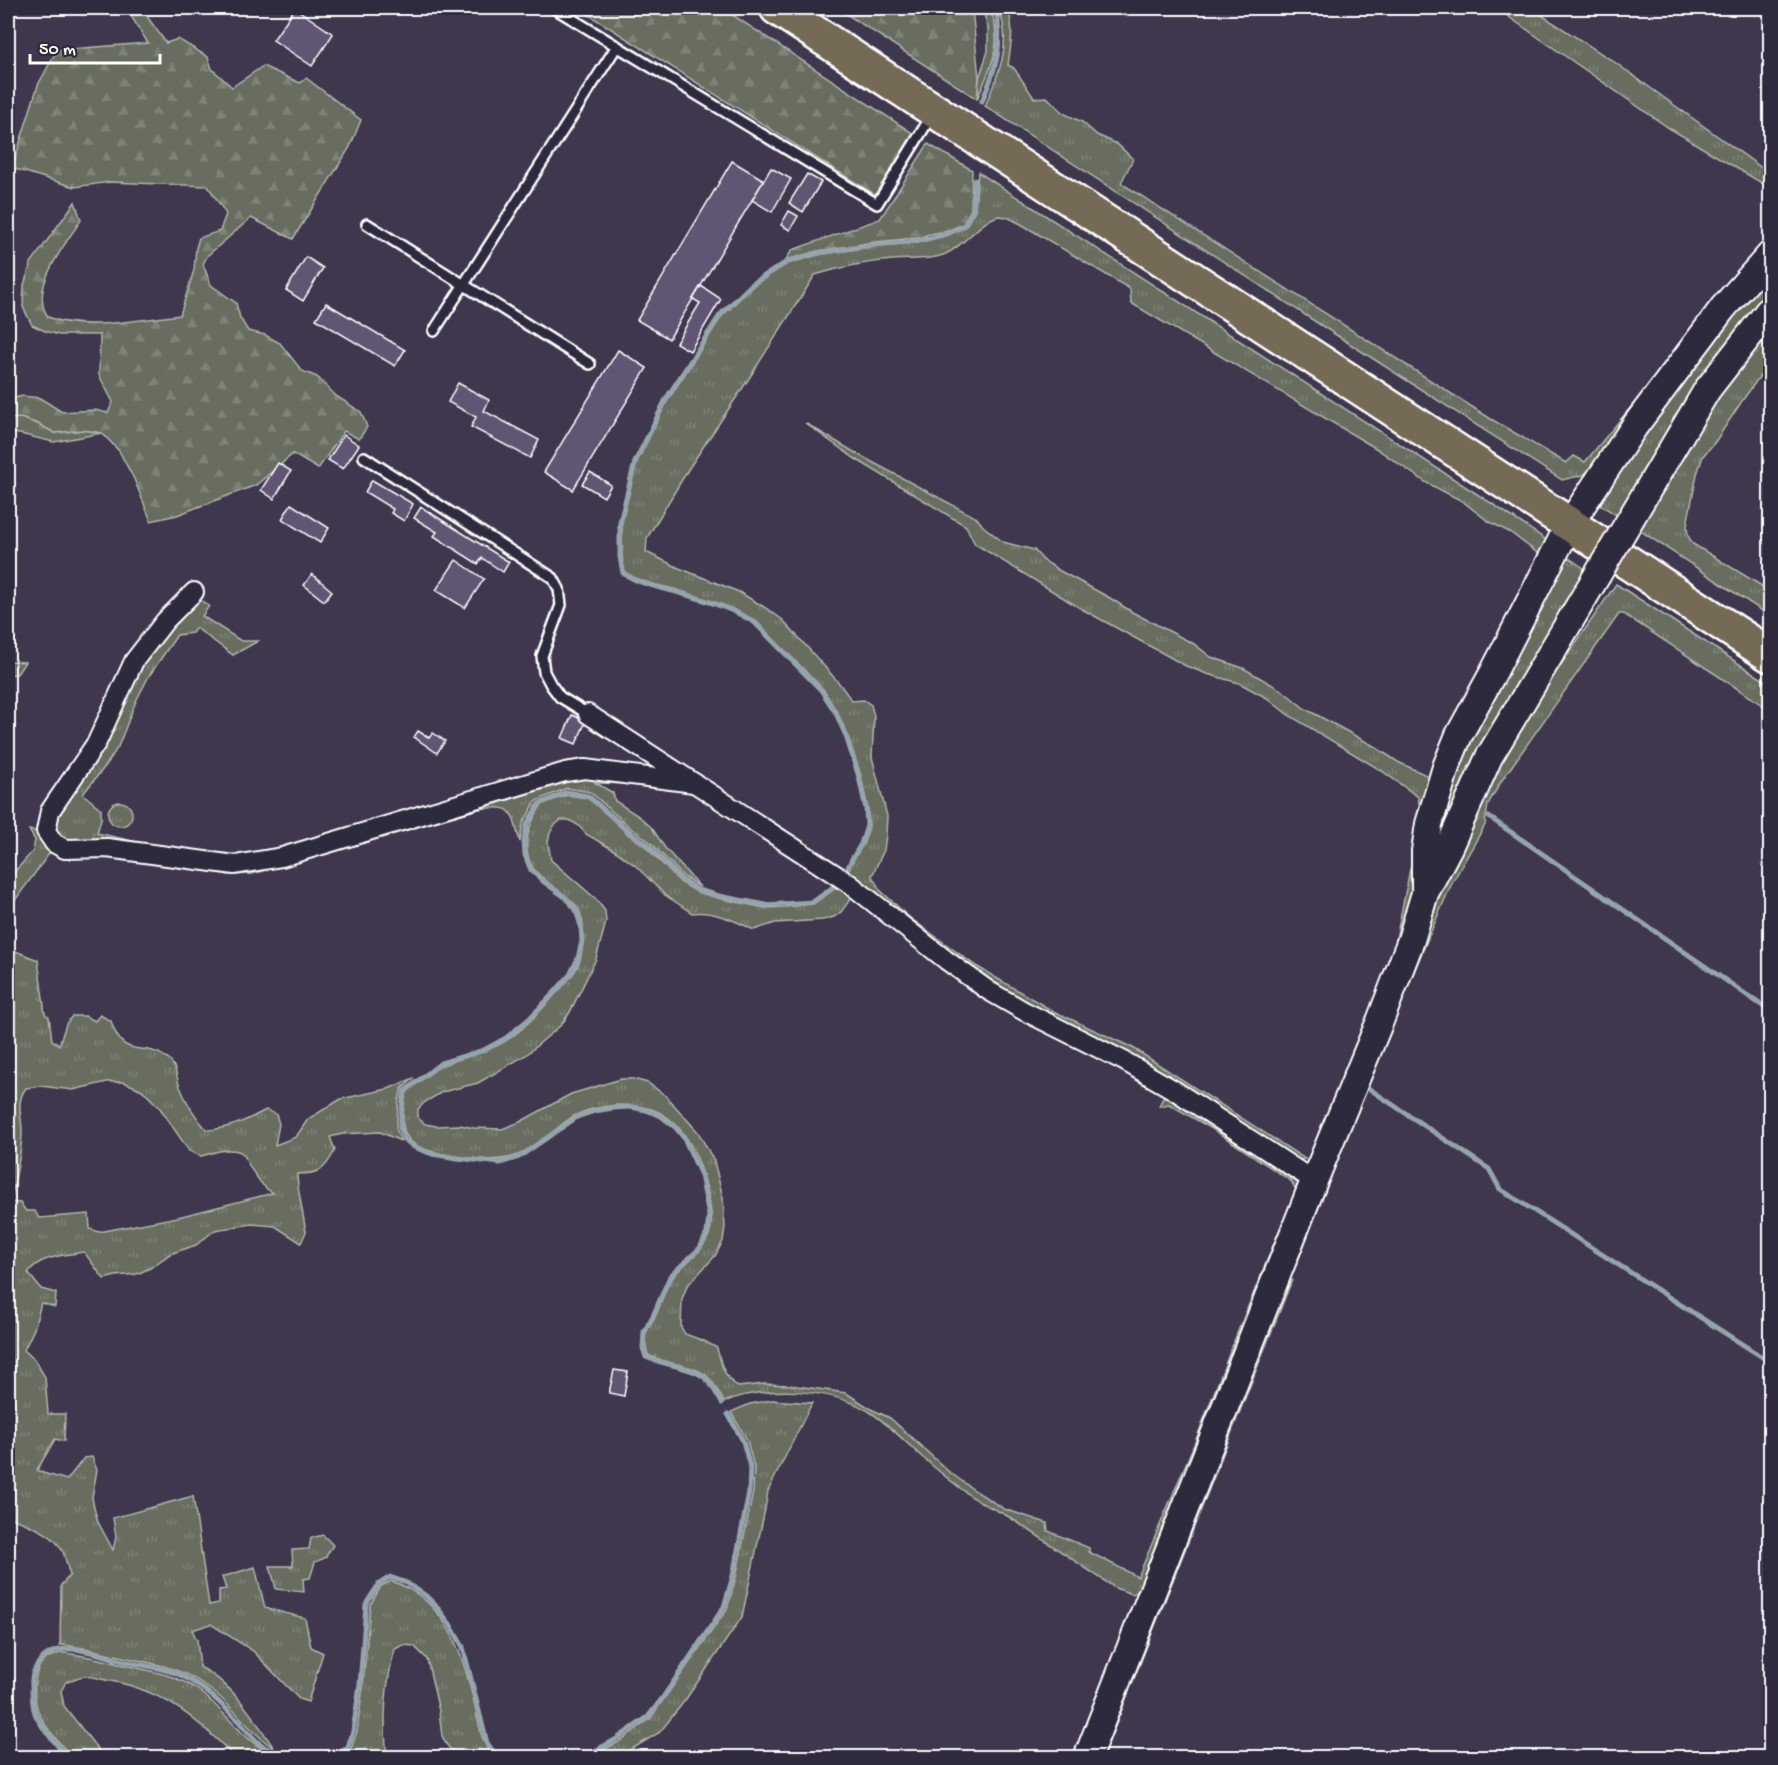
<svg xmlns="http://www.w3.org/2000/svg" width="1778" height="1765" viewBox="0 0 1778 1765" font-family="'Gochi Hand',sans-serif">
	<style>
		.grass { fill: url(#grass-tufts); stroke: #b3b6af; stroke-width: 1.5; fill-rule: evenodd }
		.forest { fill: url(#forest-firs); stroke: #b3b6af; stroke-width: 1.5 }
		.lines { fill: none; stroke-linecap: round; stroke-linejoin: round }
		.stream { stroke: #95a4ad; stroke-width: 5 }
		.building { fill: #615572; stroke: #fff; stroke-width: 1.5 }
		.lane-casing { stroke: #fff; stroke-width: 14 }
		.street-casing { stroke: #fff; stroke-width: 22 }
		.secondary-casing { stroke: #fff; stroke-width: 30 }
		.highway-casing { stroke: #fff; stroke-width: 38 }
		.lane { stroke: #2f2a3d; stroke-width: 9 }
		.street { stroke: #2f2a3d; stroke-width: 18 }
		.secondary { stroke: #2f2a3d; stroke-width: 26 }
		.highway { stroke: #756a55; stroke-width: 33 }
		.secondary-bridge-casing { stroke: #fff; stroke-width: 30; stroke-linecap: butt }
		.secondary-bridge { stroke: #2f2a3d; stroke-width: 26 }
	</style>
	<defs>
		<pattern id="grass-tufts" width="24" height="20" patternUnits="userSpaceOnUse" patternTransform="scale(1.5)"><rect width="24" height="20" fill="#676d5f"/><path d="M3 7l-1-3M5 7V3M7 7l1-3M15 17l-1-3M17 17v-4M19 17l1-3" fill="none" stroke="#7e8377"/></pattern>
		<pattern id="forest-firs" width="22" height="20" patternUnits="userSpaceOnUse" patternTransform="scale(1.5)"><rect width="22" height="20" fill="#676d5f"/><path d="M5 1l3.5 6h-7zM16 11l3.5 6h-7z" fill="#7e8377"/></pattern>
	</defs>
	<rect width="100%" height="100%" fill="#3e374d"/>
	<filter id="ink" filterUnits="userSpaceOnUse"><feTurbulence type="fractalNoise" baseFrequency=".0167" numOctaves="2"/><feDisplacementMap in="SourceGraphic" scale="12" xChannelSelector="R" yChannelSelector="G"/><feConvolveMatrix kernelMatrix="1 2 1 2 8 2 1 2 1" color-interpolation-filters="sRGB"/></filter>
	<g filter="url(#ink)">
		<g class="grass">
			<path d="M982 8H990C1004 44 992 65 977 99L979 78 988 51V27Z"/>
			<path d="M998 8H1007C1015 27 1011 44 1008 65L1014 68 1034 98 1047 97 1063 113 1082 122 1097 135 1117 144 1133 159 1121 183 1491 419 1566 463 1574 456 1585 462 1770 240V248L1715 311 1589 470 1583 475 1562 480 1319 324 985 106C999 74 1013 41 998 8Z"/>
			<path d="M1496 8H1538L1543 16 1613 61 1770 174V188L1669 128Z"/>
			<path d="M978 172 1494 505 1554 545 1483 682 1413 902 1393 954 1413 854 1420 810 1418 797 1382 771 1287 714 1267 698 1239 683 1207 674 1186 666 1080 608 975 544 966 526 854 458 805 423 859 455 977 518 983 526 1003 542 1034 550 1043 560 1060 571 1110 598 1132 612 1194 644 1211 657 1243 668 1283 691 1304 708 1372 745 1398 762 1428 776 1442 745 1540 555 1511 533 1488 521 1462 501 1427 483 1377 449 1131 303 1130 289 1021 224C1015 221 1007 216 1000 216 983 217 962 249 943 255 927 261 909 258 892 260 866 262 841 267 815 275L746 383 689 468 647 538 646 552 679 568 739 592 764 607 783 620 839 683 852 701 864 700 871 705 874 716 872 757 887 816 886 835 884 850 872 876 880 890 909 917 976 966 1051 1010 1133 1048 1305 1159 1297 1160 996 989 848 873 853 860 863 845 869 827 868 809 861 776 848 736 837 712 823 689 757 622C734 607 700 597 674 589 657 585 639 582 625 572L622 557V522L637 462 668 400 722 316 754 285 787 264 818 255 876 246 918 243 948 235 965 227 975 210Z"/>
			<path d="M1770 264V296L1754 314 1770 319V362L1742 401 1715 442 1703 456 1697 474 1687 525 1688 536 1693 544 1770 591V616L1592 499Z"/>
			<path d="M21 418 38 424 55 433 83 430 102 433 54 442 20 434 8 433V419Z"/>
			<path d="M1563 554 1594 575 1440 836 1448 775Z"/>
			<path d="M1616 584 1770 684V710L1624 614H1619L1502 780 1488 804 1485 825 1452 883 1429 936 1365 1089 1296 1266 1288 1261 1415 937 1507 744Z"/>
			<path d="M196 597 209 606 202 616 241 641H258L233 655 196 628 192 633 177 635 149 676 136 701 118 747 107 764 83 794 101 809V819L97 833 196 855 72 842 56 834 53 818 146 655Z"/>
			<path d="M8 661 25 662 17 674 8 675Z"/>
			<path d="M582 774 691 786 716 803 691 792 640 784 596 783 613 793 615 801 640 817 652 828 665 848 700 887 684 877 649 841 633 830 590 792 567 788 536 801 523 823 520 842C511 811 515 804 479 809L252 874 229 875 173 864 230 870Z"/>
			<path d="M567 795 587 798 598 806 629 835 645 846 680 882 697 892 718 898 765 908 785 907 813 904 842 884 854 894 841 912 834 917 823 920 775 923 754 930C736 921 712 910 692 913L665 895 637 867 617 852 586 834 578 825 569 820H561L554 826 550 833 548 842 551 860 596 899 605 911 606 922 596 959 570 1012 561 1025 526 1055 478 1083 442 1092 425 1102 418 1109V1118L425 1124 436 1126 460 1125 474 1128 502 1129 520 1122 571 1094 621 1079H633L648 1083 666 1096 698 1132 714 1161 723 1198 725 1227 723 1241 715 1256 687 1286 682 1299 681 1327 685 1334 704 1341 717 1348C721 1364 724 1378 738 1387L764 1384 790 1385 846 1393 873 1410 890 1418 948 1471 974 1490 1004 1509 1047 1523 1048 1531 1089 1548V1552L1138 1577 1195 1442 1238 1331 1296 1190 1291 1181 1214 1130 1169 1104 1159 1106 1166 1091 1294 1174 1300 1183 1142 1591 1132 1594 1115 1588C1080 1565 1045 1540 1009 1517 996 1509 981 1504 969 1495 953 1483 937 1470 922 1457 905 1442 890 1425 870 1412 832 1388 765 1385 724 1402 719 1393 715 1384 708 1377 692 1363 666 1365 648 1355 646 1348 644 1340 646 1333 649 1326 654 1320 657 1313 662 1301 665 1286 674 1276 685 1262 702 1253 709 1235 714 1221 710 1205 707 1190 701 1163 688 1129 662 1114 649 1106 633 1105 618 1105 604 1106 587 1109 574 1116 555 1128 539 1146 518 1155 499 1163 476 1159 455 1156 411 1149 393 1141 407 1092 418 1083 430 1070 443 1065 465 1056 487 1053 507 1040 524 1029 539 1012 553 997 564 985 578 972 581 956 584 941 586 921 577 907 565 891 544 884 533 868 523 852 526 831 535 816 537 813 539 808 542 805 549 801 560 798 567 795Z"/>
			<circle cx="120" cy="814" r="12"/>
			<path d="M29 830 40 832 51 851 8 910V879L33 851 35 840Z"/>
			<path d="M8 948 38 960 45 1014 49 1017 52 1040 59 1045 66 1024 72 1016H85L95 1021 100 1015 111 1021C124 1063 141 1039 167 1058 177 1065 176 1077 180 1087 186 1102 196 1118 207 1130 229 1129 247 1120 266 1110L276 1114 279 1124 275 1145 296 1137 308 1119 341 1099 388 1089 414 1078 402 1089 399 1099 396 1128 401 1141 380 1132 343 1134 330 1137 335 1150C325 1170 320 1174 297 1174L298 1187 306 1232 301 1243 275 1226 252 1224 215 1230 196 1245 170 1254 150 1268 137 1274 116 1276 104 1279 84 1252C65 1255 39 1256 28 1273L41 1289 56 1293 55 1307 41 1303 34 1329 24 1350 34 1359 45 1377 48 1414H65L64 1441 55 1439 37 1470 43 1473 67 1480 84 1458 92 1457 97 1470 92 1497 94 1508 98 1522 113 1550 116 1537 113 1518 193 1496 209 1605 219 1603V1590L226 1589 222 1577 255 1567 265 1608 305 1618 311 1647 323 1653 308 1702 299 1699 253 1651 211 1624 192 1630 197 1640 200 1667C233 1684 253 1717 274 1748 256 1737 245 1721 230 1707 223 1699 214 1692 205 1686 183 1668 155 1664 128 1658 104 1653 84 1646 60 1645L61 1585 70 1575C67 1567 66 1559 63 1552 53 1531 26 1525 8 1516ZM107 1082H124L142 1090 160 1108 189 1151 201 1156C210 1154 220 1149 229 1150 247 1150 244 1158 251 1169 258 1179 264 1189 273 1193L178 1217 99 1232 90 1229 89 1214 39 1218 35 1211H26L20 1203 11 1202C14 1179 23 1151 22 1128 21 1114 16 1101 26 1088L41 1086 73 1090Z"/>
			<path d="M1287 1279 1292 1280 1103 1757 1095 1758Z"/>
			<path d="M772 1400 812 1403 768 1491 765 1509 742 1617 686 1699 660 1732 619 1757H589L617 1743 650 1719 727 1609 736 1577 753 1492 754 1467 747 1440 731 1412 750 1404Z"/>
			<path d="M323 1535 333 1545 325 1558 315 1562 310 1578 303 1579 304 1592 276 1589 270 1566H293L292 1550 309 1549 311 1538Z"/>
			<path d="M391 1581C448 1600 462 1653 475 1706 480 1727 480 1740 493 1757H472L463 1752H453L446 1744 442 1736 439 1711 427 1659 414 1646 403 1645 395 1649C385 1684 383 1722 387 1757H341L351 1749 357 1731 363 1686 370 1605 381 1586Z"/>
			<path d="M61 1653C83 1654 103 1660 124 1665 150 1671 175 1674 198 1690 227 1711 248 1750 283 1757H235C198 1720 165 1691 111 1681 103 1680 92 1676 84 1676 78 1677 72 1680 66 1682L61 1691 64 1706 104 1757H71C61 1743 44 1728 38 1711 33 1696 32 1667 47 1658 51 1656 57 1654 61 1653Z"/>
		</g>
		<g class="forest">
			<path d="M126 8H141L166 43 178 39 208 57 212 69 232 87 263 66 300 83 306 78 361 120 350 147 293 239 251 218 208 255 203 264 211 285 236 303 240 318 248 331 265 335 280 343 302 371 317 377 336 396 361 412 367 427 359 439 344 431 318 469 293 454 256 485 177 515 151 521 134 479 119 451 102 433 83 430 55 433 38 424 21 418 8 419V400L22 396 40 398 62 412 95 410 108 413 113 402 99 375 100 335H59L45 331 32 325 23 307 24 285 31 263 75 202 81 220C68 240 37 279 43 304 43 309 46 313 48 317 82 332 143 319 180 315L194 270 196 248 199 238 220 231 226 214 208 186 110 182 74 187 12 168 38 85 57 50 148 43Z"/>
			<path d="M578 8H722L914 134 906 150 877 196Z"/>
			<path d="M837 8H972L979 78 977 99Z"/>
			<path d="M928 144 972 170 971 209 963 224 947 231 930 234 917 238 875 242 817 251 786 260 792 250 880 219Z"/>
		</g>
		<g class="lines">
			<g class="stream">
				<path d="M982 101C997 66 1003 45 996 8"/>
				<path d="M1489 817 1770 1011"/>
				<path d="M846 872 852 859 861 844 867 826 866 809 859 777 846 736 836 713 821 690 755 623C733 608 703 599 676 592 658 587 639 584 623 573L620 557V522L635 462 666 399 720 315 753 283 787 262 817 253 875 245 917 241 947 234 964 226 973 210 975 180"/>
				<path d="M1368 1088 1489 1169 1500 1189 1770 1362"/>
				<path d="M722 1403C717 1395 713 1385 705 1378 693 1367 663 1365 646 1357L643 1348 644 1332 654 1314 670 1276 700 1248 707 1233 709 1215 701 1175 684 1138 675 1127 661 1116 646 1110 631 1107 613 1108 595 1111 577 1117 519 1157 500 1163 457 1158 432 1154 414 1147 404 1139 400 1127 403 1100 405 1091 441 1063 484 1050 506 1038 529 1019 554 993 570 975 578 958 582 941 581 926 576 910 565 897 544 882 531 870 525 855 524 842 527 824 539 804 567 792 588 796 631 833 647 844 682 880 698 890 719 896 766 905 813 902 837 884"/>
				<path d="M67 1758C57 1743 41 1729 35 1713 32 1705 32 1694 32 1685 31 1677 33 1671 38 1664 58 1635 100 1656 127 1662 145 1666 164 1668 180 1675 204 1686 224 1706 241 1724 250 1734 258 1745 272 1751 279 1755 290 1756 298 1758"/>
				<path d="M331 1758 338 1755 348 1747 353 1731 360 1685 366 1604 379 1584 390 1577 407 1583 426 1596 436 1606 450 1624 463 1647 487 1743 498 1758"/>
				<path d="M582 1758 615 1740 648 1717 664 1696 724 1607 733 1576 749 1492 750 1467 743 1441 728 1414"/>
			</g>
		</g>
		<g class="building">
			<path d="M295 8 333 34 312 66 273 40Z"/>
			<path d="M732 161 764 180 669 339 637 320Z"/>
			<path d="M771 168 791 179 772 212 752 200Z"/>
			<path d="M807 174 821 182 803 212 789 203Z"/>
			<path d="M789 211 798 216 790 230 781 225Z"/>
			<path d="M306 257 323 268 303 301 286 290Z"/>
			<path d="M701 286 721 299 690 351 676 343 700 303 693 299Z"/>
			<path d="M326 303 405 350 395 366 316 319Z"/>
			<path d="M618 350 647 368 573 490 544 472Z"/>
			<path d="M458 383 489 400 484 411 539 440 530 458 471 427 476 417 448 402Z"/>
			<path d="M344 435 359 445 343 469 328 460Z"/>
			<path d="M278 463 291 471 274 499 261 490Z"/>
			<path d="M590 472 611 485 604 497 582 484Z"/>
			<path d="M372 480 413 504 404 521 391 513 393 509 365 492Z"/>
			<path d="M291 504 329 528 320 543 282 519Z"/>
			<path d="M421 507 509 562 503 572 482 558 478 564 434 536 437 532 414 518Z"/>
			<path d="M456 560 484 579 465 608 436 590Z"/>
			<path d="M312 574 332 591 324 601 304 585Z"/>
			<path d="M572 715 586 721 576 744 562 738Z"/>
			<path d="M418 731 429 738 433 733 445 741 437 753 414 737Z"/>
			<path d="M614 1370 628 1372 624 1396 609 1393Z"/>
		</g>
		<g class="lines">
			<defs>
				<g id="lane">
					<path d="M554 8 877 204 932 115"/>
					<path d="M367 224 590 364"/>
					<path d="M434 331 617 46"/>
					<path d="M364 457 553 578 559 589 561 605 542 656 544 672 551 685 560 697 588 714"/>
				</g>
				<g id="street">
					<path d="M194 592 165 621 134 661 97 742 50 811 46 831 54 843 65 849 107 848 235 865 282 857 565 772 585 769 694 783"/>
					<path d="M588 714 850 884 946 960 989 991 1024 1011 1124 1061 1174 1090 1314 1181"/>
				</g>
				<g id="secondary">
					<path d="M1707 390 1770 309"/>
					<path d="M1425 887V851L1429 824 1446 767 1459 735 1493 673 1569 525 1634 427 1723 308 1770 255"/>
					<path d="M1087 1758 1314 1181 1380 1021 1411 940 1425 893 1450 845 1489 757 1516 712"/>
				</g>
				<path id="highway" d="M777 8 1770 655"/>
			</defs>
			<use href="#lane" class="lane-casing"/>
			<use href="#street" class="street-casing"/>
			<use href="#secondary" class="secondary-casing"/>
			<use href="#highway" class="highway-casing"/>
			<use href="#lane" class="lane"/>
			<use href="#street" class="street"/>
			<use href="#secondary" class="secondary"/>
			<use href="#highway" class="highway"/>
			<defs>
				<path id="secondary-bridge" d="M1516 712 1707 390"/>
			</defs>
			<use href="#secondary-bridge" class="secondary-bridge-casing"/>
			<use href="#secondary-bridge" class="secondary-bridge"/>
		</g>
	</g>
	<rect width="1778" height="1765" fill="none" stroke="#2f2a3d" stroke-width="30"/>
	<rect x="15" y="15" width="1748" height="1735" fill="none" stroke="#fff" stroke-width="2" filter="url(#ink)"/>
	<path d="M30 54v9h130v-9" fill="none" stroke="#ffffff" stroke-width="3"/>
	<text x="39" y="54" font-size="18" fill="#ffffff" stroke="#2f2a3d" stroke-width="4.5" paint-order="stroke">50 m</text>
</svg>
